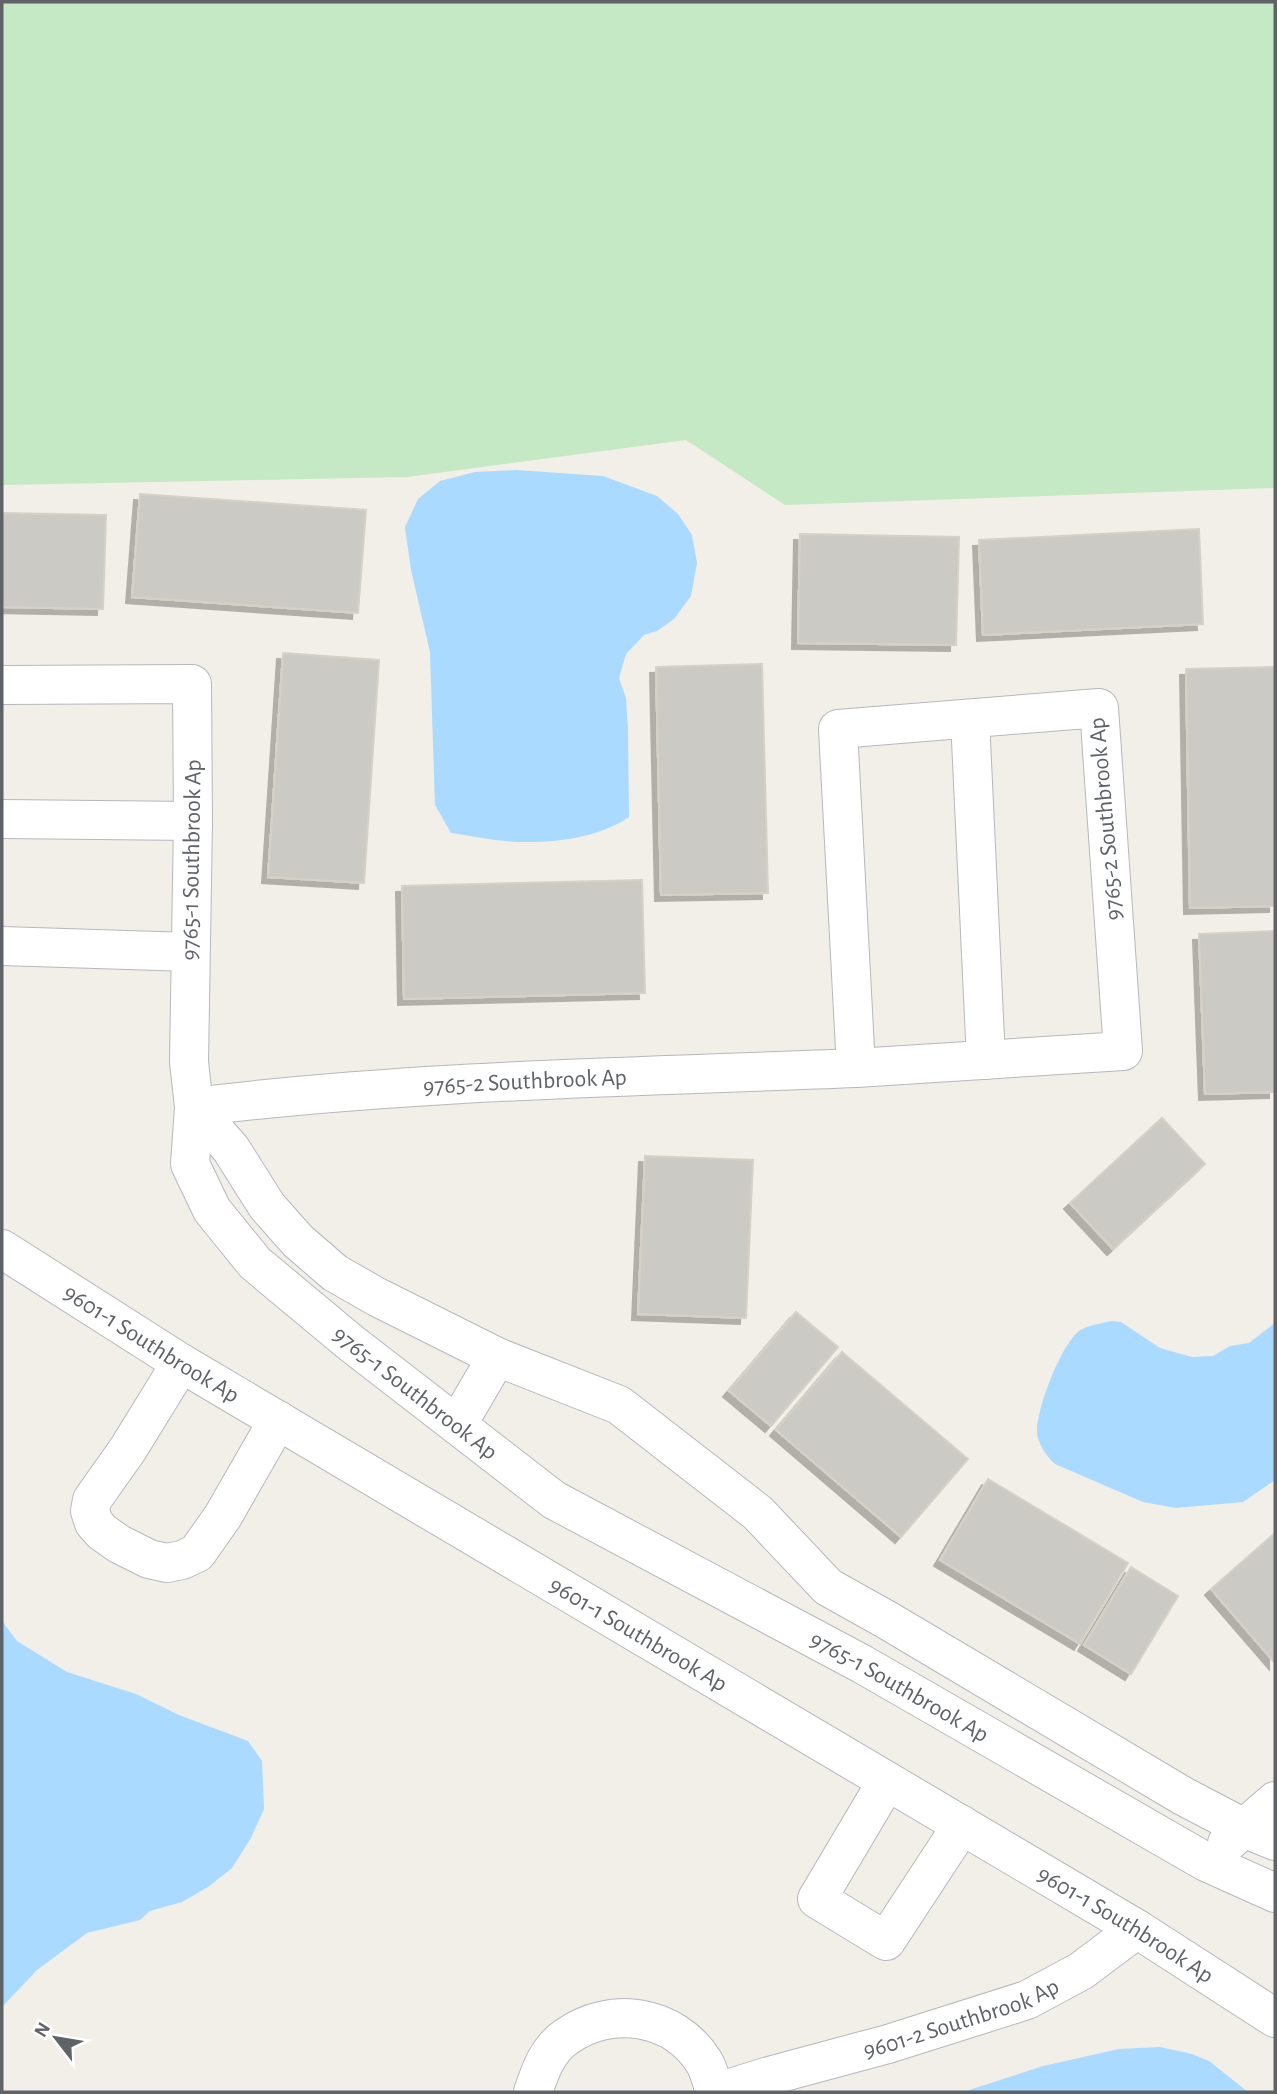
<svg xmlns="http://www.w3.org/2000/svg" width="1277" height="2094" viewBox="0 0 1277 2094" font-family="'Alegreya Sans',sans-serif">
	<style>
		.green { fill: #c5e8c5 }
		.water { fill: #aadaff }
		.building { fill: #cccac5; stroke: #d6d1c6; stroke-width: 2; filter: url(#shadow) }
		.lines { fill: none; stroke-linecap: round; stroke-linejoin: round }
		.minor-casing { stroke: #b5b8bc; stroke-width: 40 }
		.minor { stroke: #fff; stroke-width: 38 }
		.labels { text-anchor: middle; stroke-width: 5; stroke-linejoin: round; paint-order: stroke }
		.street-label { font-size: 24px; fill: #5f6368; stroke: #fff }
	</style>
	<defs>
		<filter id="shadow"><feDropShadow dx="-6" dy="6" stdDeviation="0" flood-color="#0004"/></filter>
	</defs>
	<rect width="100%" height="100%" fill="#f1efe8"/>
	<path class="green" d="M2 2H1275V488L785 505 686 440 407 477 2 485Z"/>
	<g class="water">
		<path d="M516 470 603 476 657 496 678 514 692 535 697 563 691 596 674 619 657 631 644 635 626 654 619 678 626 698 628 729 629 817C598 838 555 843 517 842 495 841 473 836 451 833L435 805 430 652 411 570 405 527 418 499 440 481 475 472Z"/>
		<path d="M1111 1321 1121 1322 1160 1348 1192 1357 1213 1356 1230 1346 1249 1343 1275 1323V1480L1243 1502 1176 1508 1143 1502 1055 1464C1047 1457 1037 1443 1037 1431 1037 1408 1061 1345 1079 1331 1088 1325 1100 1324 1111 1321Z"/>
		<path d="M2 1621 17 1641 67 1672 136 1694 179 1715 248 1741 262 1761 264 1809 251 1838 232 1868 208 1887 182 1902 150 1911 140 1920 87 1933 37 1970 2 2007Z"/>
		<path d="M1160 2047 1192 2054 1209 2061 1248 2092H963L1043 2066 1119 2049Z"/>
	</g>
	<g class="building">
		<path d="M140 494 366 510 358 613 132 597Z"/>
		<path d="M2 513 106 515 103 609 2 607Z"/>
		<path d="M1199 529 1203 624 983 635 979 540Z"/>
		<path d="M800 534 959 537 956 645 798 643Z"/>
		<path d="M283 653 379 660 364 883 268 877Z"/>
		<path d="M762 664 768 893 661 895 656 667Z"/>
		<path d="M1275 667V906L1190 908 1186 669Z"/>
		<path d="M642 880 645 993 404 999 402 886Z"/>
		<path d="M1275 931V1092L1205 1094 1199 934Z"/>
		<path d="M1162 1118 1205 1164 1113 1249 1070 1203Z"/>
		<path d="M645 1156 753 1160 746 1318 638 1314Z"/>
		<path d="M796 1312 838 1347 771 1426 729 1391Z"/>
		<path d="M842 1352 968 1459 901 1537 776 1430Z"/>
		<path d="M988 1479 1128 1563 1080 1644 940 1560Z"/>
		<path d="M1275 1533V1663L1211 1589Z"/>
		<path d="M1131 1567 1178 1596 1131 1674 1084 1645Z"/>
	</g>
	<g class="lines">
		<defs>
			<g id="minor">
				<path id="s1" d="M2 685 192 684 193 821 189 1062 194 1107 190 1164 212 1210 255 1263 351 1343 554 1500 862 1664 1206 1862 1275 1893"/>
				<path d="M1099 708 1123 1051 856 1068 838 729Z"/>
				<path d="M970 719 986 1060"/>
				<path d="M2 819 193 821"/>
				<path d="M2 946 190 952"/>
				<path d="M194 1107 231 1149 267 1206 298 1241 335 1273 377 1297 497 1357 619 1405 758 1513 828 1587 887 1620 1183 1796 1244 1828 1275 1841"/>
				<path id="s2" d="M194 1107C413 1080 636 1077 856 1068"/>
				<path id="s3" d="M2 1249 181 1363 1137 1929 1275 2018"/>
				<path d="M181 1363 128 1449 92 1500 90 1511 94 1523 102 1532 119 1544 149 1559 167 1563 182 1560 197 1553 223 1516 278 1420"/>
				<path d="M457 1425 497 1357"/>
				<path d="M887 1781 817 1899 886 1941 962 1825"/>
				<path d="M1227 1843 1275 1801"/>
				<path d="M533 2092C540 2072 547 2050 566 2037 610 2005 674 2014 704 2062 709 2070 712 2083 715 2092"/>
				<path id="s4" d="M718 2092 769 2076 888 2044 1027 2000 1081 1971 1137 1929"/>
			</g>
		</defs>
		<use href="#minor" class="minor-casing"/>
		<use href="#minor" class="minor"/>
	</g>
	<g class="labels">
		<g class="street-label">
			<text transform="translate(1105 819) rotate(-95)" y="8">9765-2 Southbrook Ap</text>
			<text transform="translate(191 860) rotate(-89)" y="8">9765-1 Southbrook Ap</text>
			<text dy="8" stroke="none"><textPath href="#s2" startOffset="332">9765-2 Southbrook Ap</textPath></text>
			<text dy="8" stroke="none"><textPath href="#s3" startOffset="177">9601-1 Southbrook Ap</textPath></text>
			<text dy="8" stroke="none"><textPath href="#s1" startOffset="996">9765-1 Southbrook Ap</textPath></text>
			<text dy="8" stroke="none"><textPath href="#s3" startOffset="744">9601-1 Southbrook Ap</textPath></text>
			<text dy="8" stroke="none"><textPath href="#s1" startOffset="1564">9765-1 Southbrook Ap</textPath></text>
			<text dy="8" stroke="none"><textPath href="#s3" startOffset="1311">9601-1 Southbrook Ap</textPath></text>
			<text dy="8" stroke="none"><textPath href="#s4" startOffset="254">9601-2 Southbrook Ap</textPath></text>
		</g>
	</g>
	<rect width="1277" height="2094" fill="none" stroke="#5f6368" stroke-width="7"/>
	<g transform="translate(56 2038) rotate(301)" stroke="#ffffff" stroke-width="5" paint-order="stroke">
	<path d="M0-5L12 26L0 18L-12 26Z" fill="#5f6368"/>
	<text y="-10" font-size="19" font-weight="bold" text-anchor="middle" fill="#5f6368">N</text>
	</g>
</svg>
